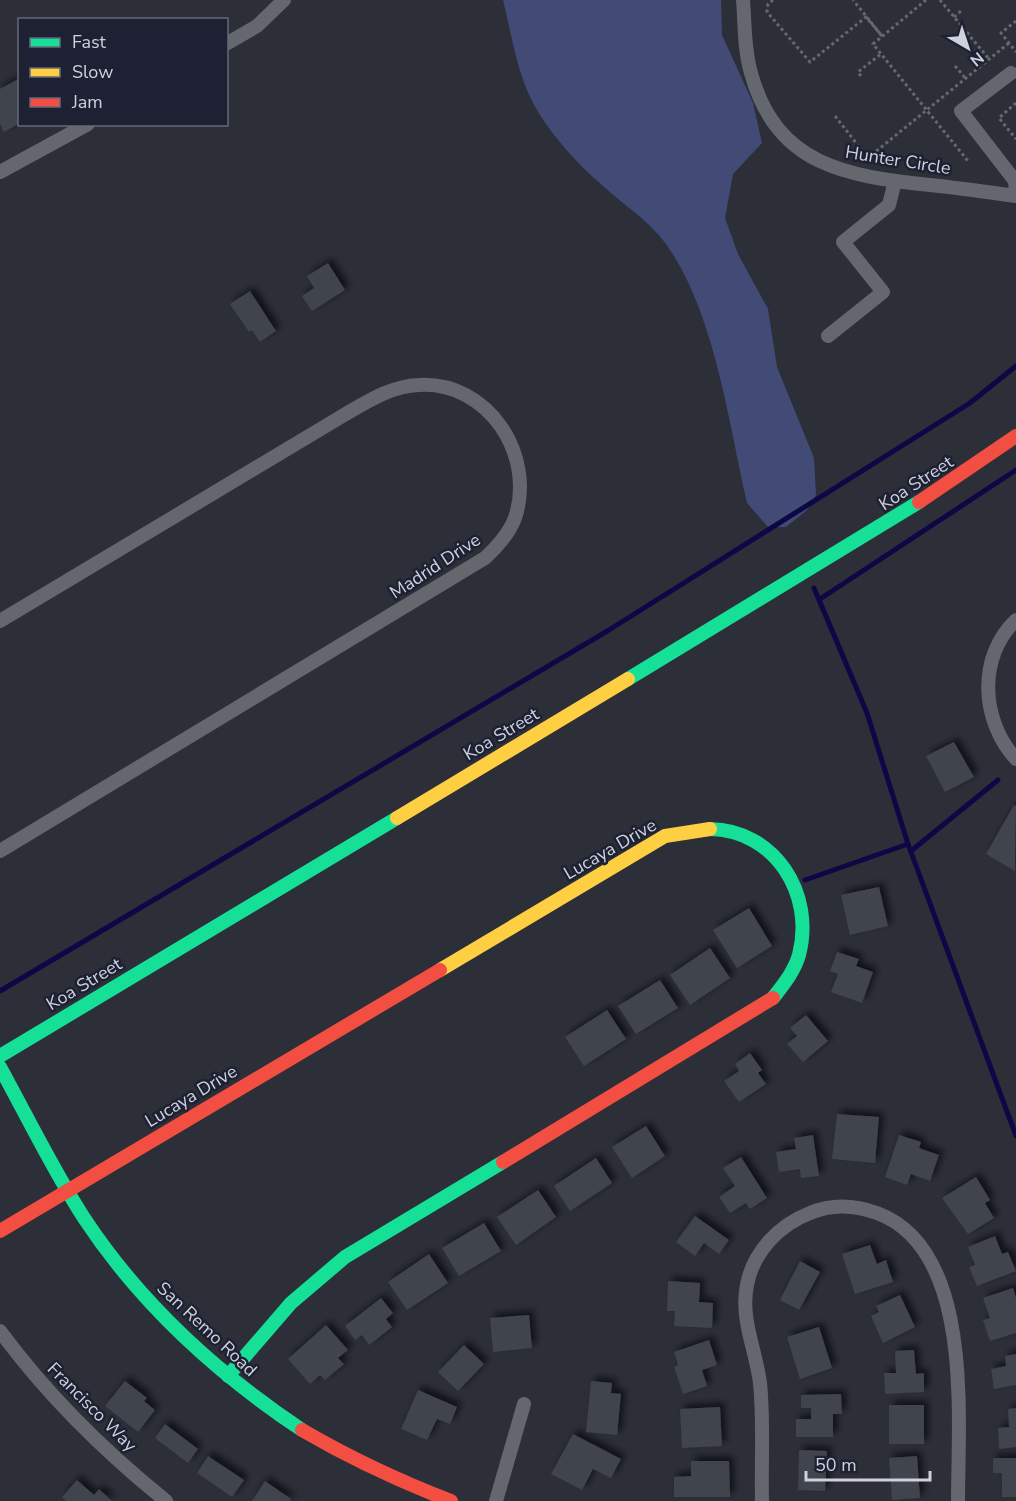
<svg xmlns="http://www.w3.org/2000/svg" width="1016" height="1501" viewBox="0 0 1016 1501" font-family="'Nunito Sans',sans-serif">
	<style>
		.green { fill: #414b76 }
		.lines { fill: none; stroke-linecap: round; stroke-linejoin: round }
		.stream { stroke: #0d0845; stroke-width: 5 }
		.building { fill: #41444d; filter: url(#shadow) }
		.path { stroke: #66686f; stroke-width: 3; stroke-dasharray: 3 3; stroke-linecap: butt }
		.street { stroke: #65676f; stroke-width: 14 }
		.fast { stroke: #16e098; stroke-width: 14 }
		.slow { stroke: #ffcf43; stroke-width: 14 }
		.jam { stroke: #f24e42; stroke-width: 14 }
		.labels { text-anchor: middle; stroke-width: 5; stroke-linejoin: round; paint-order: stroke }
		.street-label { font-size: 18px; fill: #ced2dd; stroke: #1d2133 }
	</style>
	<defs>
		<filter id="shadow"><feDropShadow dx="4.5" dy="-4.5" stdDeviation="3" flood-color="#0009"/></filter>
	</defs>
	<rect width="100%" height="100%" fill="#2c2e38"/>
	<path class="green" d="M503 0H721L722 35 753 103 762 143 733 174 725 218 738 254 768 309 777 367 814 458 816 495 807 510 786 527H768L747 503C728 421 715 313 666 244 649 220 623 205 602 185 575 162 545 128 530 97 516 67 511 32 503 0Z"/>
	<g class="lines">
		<g class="stream">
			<path d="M814 588 867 713 908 844 1016 1136"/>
			<path d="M820 599 1016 470"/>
			<path d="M911 851 998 780"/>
			<path d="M805 880 908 844"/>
			<path d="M0 991 609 630 970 403 1016 366"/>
		</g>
	</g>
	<g class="building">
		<path d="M20 78V123L4 132 0 124V89Z"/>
		<path d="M328 263 345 290 312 311 302 296 314 288 307 276Z"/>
		<path d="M250 291 276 331 260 342 252 330 249 332 230 304Z"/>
		<path d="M954 742 974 777 945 792 926 756Z"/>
		<path d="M1014 805 1016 806 1015 871 986 854Z"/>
		<path d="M879 887 888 926 850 935 841 895Z"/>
		<path d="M749 908 772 946 737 968 713 930Z"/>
		<path d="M710 948 730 978 690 1005 670 975Z"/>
		<path d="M837 952 859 959 856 966 873 972 862 1003 831 992 838 974 830 971Z"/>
		<path d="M660 980 678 1008 636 1034 618 1006Z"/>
		<path d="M607 1010 626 1039 584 1066 565 1037Z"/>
		<path d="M806 1015 828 1041 803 1062 787 1044 797 1036 790 1028Z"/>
		<path d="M750 1053 762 1070 758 1073 766 1084 739 1102 724 1081 739 1071 735 1064Z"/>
		<path d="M837 1114 879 1117 875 1163 832 1159Z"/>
		<path d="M646 1126 665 1156 632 1178 612 1147Z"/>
		<path d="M813 1135 819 1176 801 1178 800 1169 779 1172 776 1152 796 1149 794 1138Z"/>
		<path d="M899 1135 921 1142 919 1148 939 1155 930 1181 911 1174 907 1185 885 1177Z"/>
		<path d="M741 1157 767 1198 750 1209 746 1203 730 1213 719 1197 735 1186 723 1168Z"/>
		<path d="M596 1158 612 1183 570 1211 554 1186Z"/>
		<path d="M976 1177 990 1200 985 1203 994 1218 968 1234 942 1198Z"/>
		<path d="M538 1190 556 1217 516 1245 497 1217Z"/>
		<path d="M695 1216 729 1240 719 1254 704 1243 695 1256 676 1242Z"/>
		<path d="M484 1223 501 1251 459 1276 442 1248Z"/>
		<path d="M995 1236 1002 1254 1008 1252 1016 1271 977 1286 969 1267 975 1265 968 1247Z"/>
		<path d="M870 1245 877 1264 886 1260 893 1282 855 1294 842 1254Z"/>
		<path d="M429 1254 448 1283 407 1310 388 1282Z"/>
		<path d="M800 1261 820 1272 799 1310 780 1300Z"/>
		<path d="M668 1281 700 1283 699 1302 713 1303 712 1328 674 1326 675 1311H667Z"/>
		<path d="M1013 1288 1016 1298V1333L990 1341 983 1320 990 1318 983 1298Z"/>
		<path d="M900 1295 915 1327 883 1343 871 1316 879 1312 876 1306Z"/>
		<path d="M381 1298 393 1313 386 1319 392 1327 369 1345 362 1335 355 1340 345 1326Z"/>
		<path d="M529 1315 532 1348 493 1352 490 1318Z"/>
		<path d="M326 1325 348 1350 338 1358 344 1364 325 1380 320 1375 310 1384 288 1359Z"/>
		<path d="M819 1327 832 1368 800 1379 787 1337Z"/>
		<path d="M709 1340 717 1365 702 1370 707 1386 683 1394 674 1367 678 1365 674 1352Z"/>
		<path d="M464 1345 484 1364 458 1391 438 1372Z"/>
		<path d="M914 1350 916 1374 924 1373V1392L885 1394 884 1373H896L895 1351Z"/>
		<path d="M1016 1354V1385L994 1389 991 1369 1006 1366 1005 1356Z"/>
		<path d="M125 1381 147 1398 144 1401 155 1410 138 1432 105 1406Z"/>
		<path d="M591 1381 612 1383 611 1393 621 1394 617 1435 586 1432Z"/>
		<path d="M418 1390 457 1407 450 1424 437 1419 427 1440 401 1429Z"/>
		<path d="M841 1394 842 1414H833V1437H796V1419H811V1408H801V1395Z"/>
		<rect x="889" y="1405" width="35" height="39"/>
		<path d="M720 1407 722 1446 682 1448 680 1409Z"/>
		<path d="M1016 1408V1447L999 1449 998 1428 1009 1427 1008 1409Z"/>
		<path d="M165 1424 198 1449 188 1463 155 1438Z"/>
		<path d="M573 1434 621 1459 611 1478 593 1469 582 1490 551 1474Z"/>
		<path d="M799 1450 827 1451 825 1491 798 1490Z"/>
		<path d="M208 1456 244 1480 232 1497 197 1473Z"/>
		<path d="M917 1456 920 1498 892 1500 889 1458Z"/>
		<path d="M993 1458H1016V1497H1002V1473H993Z"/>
		<path d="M691 1461H729L730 1497H674V1477L691 1476Z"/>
		<path d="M77 1480 94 1495 99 1489 112 1501H66L62 1497Z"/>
		<path d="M265 1481 291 1499 290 1501H252Z"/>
	</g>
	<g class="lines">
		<g class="path">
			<path d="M773 0 768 4 767 12 810 62 866 17 882 36 853 0"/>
			<path d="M926 0 873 44 968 161"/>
			<path d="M940 0 989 59"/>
			<path d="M954 17 961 11"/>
			<path d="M1016 21 1001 33 1016 52"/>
			<path d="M955 66 966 79"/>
			<path d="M861 76 858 72 881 54"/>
			<path d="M1016 103 999 118 1016 139"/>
			<path d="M835 116 864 153H874L1009 43"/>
		</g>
		<g class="street">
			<path d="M743 0C745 24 744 50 751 73 776 166 847 176 930 185 959 188 987 192 1016 196"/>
			<path d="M226 44 257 26 284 0"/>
			<path d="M1011 73 961 111 1015 181 1016 193"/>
			<path d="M0 172 88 124"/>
			<path d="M828 336 883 292 843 242 889 205 895 181"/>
			<path d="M1016 620C977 657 981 721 1016 759"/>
			<path d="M0 621 344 415C368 401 391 386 419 385 488 381 536 455 515 518 509 534 498 546 485 558L0 851"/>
			<path d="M0 1331C48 1396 104 1451 166 1501"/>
			<path d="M496 1501 524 1404"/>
			<path d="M762 1501C761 1462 764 1422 760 1383 756 1350 740 1319 747 1285 753 1252 779 1225 810 1213 831 1204 855 1205 877 1213 974 1249 958 1417 958 1501"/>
		</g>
		<g class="fast">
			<path d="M628 679 919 502"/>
			<path d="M710 829C775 830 815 894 799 955 794 972 783 985 773 998"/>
			<path d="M0 1056 397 818"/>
			<path d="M0 1067C28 1118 53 1170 84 1218 140 1303 218 1374 302 1430"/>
			<path d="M228 1376 291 1303 345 1257 503 1162"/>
		</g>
		<g class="slow">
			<path d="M397 818 628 679"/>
			<path d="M440 970 665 836 710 829"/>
		</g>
		<g class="jam">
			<path d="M919 502 1016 436"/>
			<path d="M503 1162 773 998"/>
			<path d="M0 1231 440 970"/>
			<path d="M302 1430C350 1458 399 1481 451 1501"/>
		</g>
	</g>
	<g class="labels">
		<g class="street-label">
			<text transform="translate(898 160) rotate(9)" y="6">Hunter Circle</text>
			<text transform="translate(916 483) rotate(-33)" y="6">Koa Street</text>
			<text transform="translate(435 566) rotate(-33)" y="6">Madrid Drive</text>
			<text transform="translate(501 734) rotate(-31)" y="6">Koa Street</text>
			<text transform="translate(610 849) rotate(-30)" y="6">Lucaya Drive</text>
			<text transform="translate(84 984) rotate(-31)" y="6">Koa Street</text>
			<text transform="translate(191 1096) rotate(-31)" y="6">Lucaya Drive</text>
			<text transform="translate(207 1329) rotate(43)" y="6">San Remo Road</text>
			<text transform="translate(92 1407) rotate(45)" y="6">Francisco Way</text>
		</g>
	</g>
	<rect x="18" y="18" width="210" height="108" fill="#1d2133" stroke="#646877" stroke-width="1.5"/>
	<rect x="30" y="38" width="30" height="9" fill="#16e098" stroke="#646877" stroke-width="1.5"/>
	<text x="72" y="48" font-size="18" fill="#ced2dd">Fast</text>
	<rect x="30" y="68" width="30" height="9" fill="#ffcf43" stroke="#646877" stroke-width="1.5"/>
	<text x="72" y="78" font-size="18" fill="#ced2dd">Slow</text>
	<rect x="30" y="98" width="30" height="9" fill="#f24e42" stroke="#646877" stroke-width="1.5"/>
	<text x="72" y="108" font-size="18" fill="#ced2dd">Jam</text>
	<g transform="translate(968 48) rotate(141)" stroke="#1d2133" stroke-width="4.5" paint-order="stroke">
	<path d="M0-4.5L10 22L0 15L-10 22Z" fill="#ced2dd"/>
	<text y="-9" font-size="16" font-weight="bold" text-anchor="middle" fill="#ced2dd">N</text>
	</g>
	<path d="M806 1471v9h124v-9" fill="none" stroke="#ced2dd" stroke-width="3"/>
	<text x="815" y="1471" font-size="18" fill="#ced2dd" stroke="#1d2133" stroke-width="4.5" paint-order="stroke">50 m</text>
</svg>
